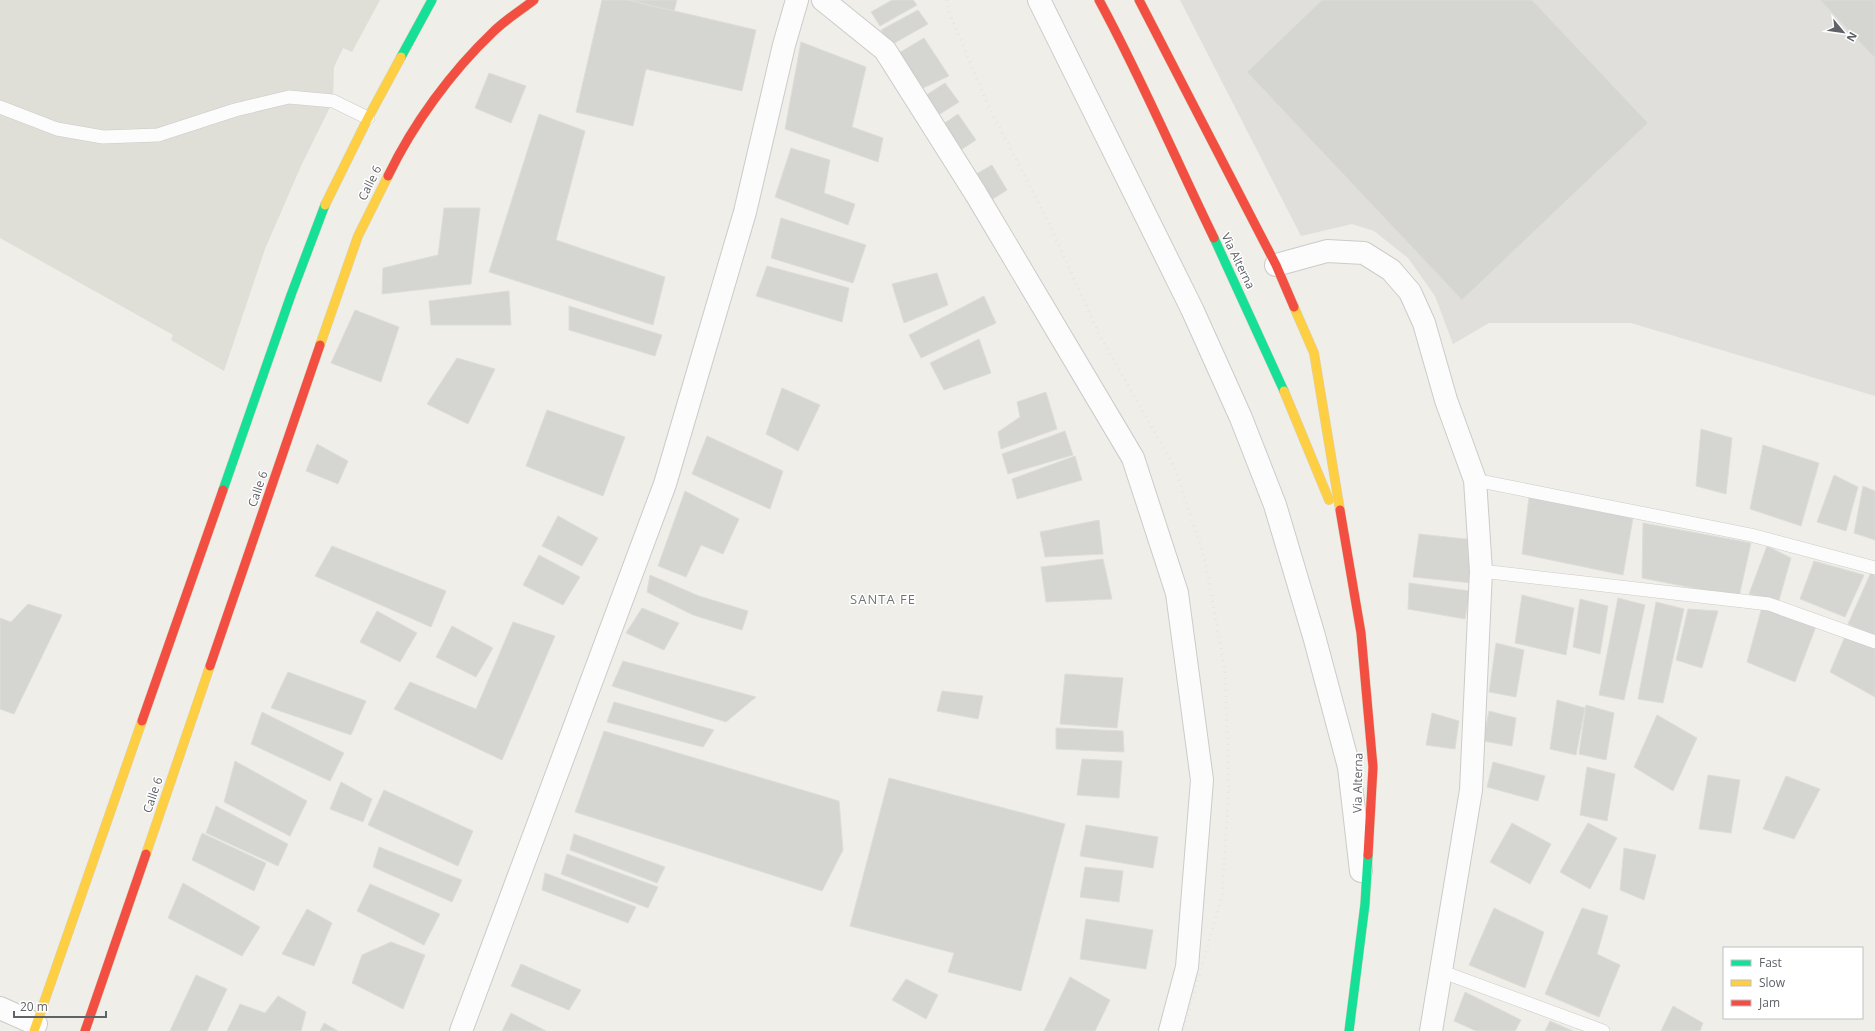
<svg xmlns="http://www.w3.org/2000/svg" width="1875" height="1031" viewBox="0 0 1875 1031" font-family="'Open Sans',sans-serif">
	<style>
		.industrial { fill: #e0dfdb }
		.education { fill: #dfded7 }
		.building { fill: #d5d5d2; stroke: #deddd8 }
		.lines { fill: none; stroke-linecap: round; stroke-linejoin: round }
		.lane-casing { stroke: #cbcbca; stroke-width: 14 }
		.street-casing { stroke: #cbcbca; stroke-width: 24 }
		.fast-casing { stroke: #d7d1b7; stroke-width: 10 }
		.slow-casing { stroke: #d7d1b7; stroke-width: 10 }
		.jam-casing { stroke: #d7d1b7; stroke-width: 10 }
		.lane { stroke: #fdfcfc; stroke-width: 13 }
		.street { stroke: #fdfcfc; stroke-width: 22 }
		.fast { stroke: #16e098; stroke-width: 9 }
		.slow { stroke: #ffcf43; stroke-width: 9 }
		.jam { stroke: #f24e42; stroke-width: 9 }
		.rail { stroke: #e5e5e4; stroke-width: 3; stroke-dasharray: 1 5; stroke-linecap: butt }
		.labels { text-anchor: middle; stroke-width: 3; stroke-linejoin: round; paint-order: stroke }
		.street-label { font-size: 12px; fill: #5f6268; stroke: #fff }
		.neighbourhood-label { font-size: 13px; letter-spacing: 1px; fill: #70747a; stroke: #fff }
	</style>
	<rect width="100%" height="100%" fill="#efeee9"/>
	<path class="industrial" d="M1180 0H1875V396L1631 323H1489L1453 344 1435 296 1408 258 1374 231 1352 224 1301 236Z"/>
	<path class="education" d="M0 0H380L352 52 343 48 334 67 333 101 301 166 265 249 224 371 171 340 173 335 0 238Z"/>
	<g class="building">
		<path d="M602 0H628L756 30 742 91 646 69 633 126 576 112Z"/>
		<path d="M629 0H677L674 11Z"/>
		<path d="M892 0H913L917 5 880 26 871 12Z"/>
		<path d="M1322 0H1532L1648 123 1462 300 1247 72Z"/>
		<path d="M1820 0H1875V58Z"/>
		<path d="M918 10 928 24 891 45 881 30Z"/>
		<path d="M924 38 949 76 921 89 897 54Z"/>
		<path d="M801 42 866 67 852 127 883 138 878 162 785 129Z"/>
		<path d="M489 73 526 86 511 123 475 108Z"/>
		<path d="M945 83 959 102 940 114 925 96Z"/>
		<path d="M539 114 585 131 556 240 665 277 653 325 489 272Z"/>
		<path d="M958 114 976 140 956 153 939 127Z"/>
		<path d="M791 148 830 160 824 193 855 204 848 225 775 197Z"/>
		<path d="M992 165 1007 190 988 202 971 177Z"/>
		<path d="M444 208H480L471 284 382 294 383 268 438 255Z"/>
		<path d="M781 218 866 245 853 283 771 258Z"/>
		<path d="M767 266 849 288 842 322 756 296Z"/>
		<path d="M937 273 948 305 904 323 892 284Z"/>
		<path d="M509 291 511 325H431L429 301Z"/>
		<path d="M984 296 996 323 921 358 909 335Z"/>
		<path d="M569 306 662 335 655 356 569 330Z"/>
		<path d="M355 310 399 327 381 382 331 363Z"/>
		<path d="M979 339 991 373 944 390 930 363Z"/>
		<path d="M457 358 495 369 468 424 427 404Z"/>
		<path d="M782 388 820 405 798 451 766 434Z"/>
		<path d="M1046 392 1057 429 1001 449 998 432 1020 417 1017 402Z"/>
		<path d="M547 410 625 437 603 496 526 466Z"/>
		<path d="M1701 429 1732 438 1726 494 1696 486Z"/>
		<path d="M1065 431 1073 455 1008 474 1002 454Z"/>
		<path d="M707 436 783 471 770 509 692 474Z"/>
		<path d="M317 444 348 461 338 484 306 471Z"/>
		<path d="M1763 445 1819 463 1801 526 1750 509Z"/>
		<path d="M1075 456 1082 480 1017 499 1012 479Z"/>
		<path d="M1834 475 1858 487 1846 531 1817 522Z"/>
		<path d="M1863 486 1875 491V540L1854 533Z"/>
		<path d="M685 491 739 519 723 554 701 545 686 577 658 566Z"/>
		<path d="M1529 497 1633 518 1623 575 1522 554Z"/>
		<path d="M558 516 598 538 582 566 542 546Z"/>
		<path d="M1099 520 1103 554 1045 557 1040 532Z"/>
		<path d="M1643 523 1751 543 1739 597 1642 578Z"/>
		<path d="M1419 534 1475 540 1472 583 1413 577Z"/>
		<path d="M332 546 446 591 431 627 315 576Z"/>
		<path d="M1767 546 1791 558 1778 604 1749 594Z"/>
		<path d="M539 555 580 577 563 605 523 585Z"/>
		<path d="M1103 559 1112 599 1046 602 1041 567Z"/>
		<path d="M1814 561 1864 575 1845 617 1800 599Z"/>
		<path d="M1872 570 1875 571V637L1848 624Z"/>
		<path d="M650 575 699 596 748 611 742 630 693 615 647 592Z"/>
		<path d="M1409 583 1470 591 1465 619 1408 609Z"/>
		<path d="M1522 595 1574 608 1566 655 1515 643Z"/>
		<path d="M1618 598 1645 605 1624 700 1599 695Z"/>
		<path d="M1580 599 1608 606 1600 654 1573 647Z"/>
		<path d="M1656 602 1684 609 1663 703 1638 699Z"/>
		<path d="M28 604 62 615 14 714 0 709V618L11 622Z"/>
		<path d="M1762 607 1818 621 1795 682 1747 662Z"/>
		<path d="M642 608 679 623 664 650 626 633Z"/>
		<path d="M1688 609 1718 611 1702 668 1676 660Z"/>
		<path d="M377 611 417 633 400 662 360 642Z"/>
		<path d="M513 622 555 636 502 760 394 709 410 682 476 709Z"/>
		<path d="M452 626 493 648 476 677 436 657Z"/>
		<path d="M1846 634 1875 646V697L1830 672Z"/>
		<path d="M1496 643 1524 650 1516 697 1489 692Z"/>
		<path d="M623 661 756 697 726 722 612 686Z"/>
		<path d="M288 672 366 701 351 735 271 708Z"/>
		<path d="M1065 674 1123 678 1117 728 1060 724Z"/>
		<path d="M942 691 983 696 978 719 937 711Z"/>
		<path d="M1557 700 1585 708 1576 755 1550 749Z"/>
		<path d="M614 702 714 730 703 747 607 722Z"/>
		<path d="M1586 705 1614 713 1606 760 1579 754Z"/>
		<path d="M1489 711 1516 718 1512 746 1483 741Z"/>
		<path d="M262 712 344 753 330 781 251 744Z"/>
		<path d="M1432 713 1459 721 1455 749 1426 745Z"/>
		<path d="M1657 715 1697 738 1673 791 1634 767Z"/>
		<path d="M1056 728 1123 731 1124 752 1056 749Z"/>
		<path d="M604 731 839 801 843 850 822 891 575 812Z"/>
		<path d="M1082 759 1122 761 1119 798 1077 795Z"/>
		<path d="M235 761 307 801 290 836 224 802Z"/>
		<path d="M1493 762 1545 776 1538 801 1487 787Z"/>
		<path d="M1587 767 1615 774 1607 821 1580 815Z"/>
		<path d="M1708 775 1740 780 1731 833 1699 829Z"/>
		<path d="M1786 776 1820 789 1794 839 1763 829Z"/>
		<path d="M889 778 1065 824 1021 991 948 972 954 953 850 926Z"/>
		<path d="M341 782 372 799 363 822 330 809Z"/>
		<path d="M384 790 473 831 458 866 368 825Z"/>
		<path d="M216 806 288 844 278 866 206 833Z"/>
		<path d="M1512 823 1551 844 1530 884 1490 862Z"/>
		<path d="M1588 823 1617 838 1590 889 1560 872Z"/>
		<path d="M1086 825 1158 837 1153 868 1080 856Z"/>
		<path d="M202 833 266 863 254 891 192 860Z"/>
		<path d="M574 834 665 867 657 883 570 850Z"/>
		<path d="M379 847 462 880 452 902 373 867Z"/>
		<path d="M1624 848 1656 855 1644 900 1620 890Z"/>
		<path d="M567 854 658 887 648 908 561 874Z"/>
		<path d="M1085 867 1123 871 1119 902 1080 897Z"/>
		<path d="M545 873 636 907 628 923 542 890Z"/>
		<path d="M183 883 260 927 242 956 168 918Z"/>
		<path d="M370 884 440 914 424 945 357 911Z"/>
		<path d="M1494 908 1544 932 1525 988 1469 965Z"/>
		<path d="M1582 908 1608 916 1597 954 1620 965 1599 1017 1545 994Z"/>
		<path d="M307 909 332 923 314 966 282 954Z"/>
		<path d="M1086 919 1153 930 1146 969 1080 959Z"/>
		<path d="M391 942 425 955 403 1009 352 983 362 955Z"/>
		<path d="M521 964 581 990 569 1010 511 986Z"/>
		<path d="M196 975 227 989 207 1031H170Z"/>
		<path d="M1070 977 1110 1000 1095 1031H1044Z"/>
		<path d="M906 979 938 995 926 1019 892 1000Z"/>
		<path d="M1465 992 1521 1020 1515 1031H1476L1454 1021Z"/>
		<path d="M278 996 306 1012 301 1031H227L240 1004 265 1013Z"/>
		<path d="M1673 1006 1703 1023 1700 1031H1661Z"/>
		<path d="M511 1013 546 1031H502Z"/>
		<path d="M1550 1021 1573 1031H1545Z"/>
		<path d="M324 1023 338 1031H320Z"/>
	</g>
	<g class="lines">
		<defs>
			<g id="lane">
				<path d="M0 107 57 129 103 137 158 135 235 110 289 97 333 101 368 118"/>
				<path d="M1475 480 1751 535 1875 568"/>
				<path d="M1481 571 1769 604 1875 642"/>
				<path d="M1440 971 1603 1031"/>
			</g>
			<g id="street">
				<path d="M823 0 885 50 976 194 1133 458 1177 593 1202 780 1187 967 1170 1031"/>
				<path d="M1039 0 1192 309 1241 418 1275 505 1314 636 1349 767 1361 871"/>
				<path d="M1276 265 1327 251 1364 253 1391 270 1410 292 1424 323 1446 400 1475 480 1481 571 1471 790 1431 1031"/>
				<path d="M0 1008 36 1024"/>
				<path d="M461 1031 665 484 745 212 784 45 797 0"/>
			</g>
			<g id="fast">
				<path d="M401 57 432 0"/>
				<path d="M1214 238 1284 391"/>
				<path d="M223 490 291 295 325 205"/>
				<path d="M1349 1031 1365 904 1368 855"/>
			</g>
			<g id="slow">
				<path d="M325 205 368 118 401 57"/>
				<path d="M1294 307 1314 353 1340 510"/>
				<path d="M320 345 358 236 388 176"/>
				<path d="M1284 391 1329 500"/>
				<path d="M146 854 210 666"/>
				<path d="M34 1031 142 721"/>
			</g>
			<g id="jam">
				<path d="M1099 0C1141 77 1175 158 1214 238"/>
				<path d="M1139 0 1276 265 1294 307"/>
				<path d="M388 176C413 124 451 72 493 32 505 20 520 11 534 0"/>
				<path d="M1340 510 1361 633 1373 767 1368 855"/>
				<path d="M210 666 320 345"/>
				<path d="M142 721 223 490"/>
				<path d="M85 1031 146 854"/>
			</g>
		</defs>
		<use href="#lane" class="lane-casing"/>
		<use href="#street" class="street-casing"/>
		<use href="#fast" class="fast-casing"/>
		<use href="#slow" class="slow-casing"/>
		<use href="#jam" class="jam-casing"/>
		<use href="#lane" class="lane"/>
		<use href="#street" class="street"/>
		<use href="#fast" class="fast"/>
		<use href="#slow" class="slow"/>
		<use href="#jam" class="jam"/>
		<path class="rail" d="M947 0 949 12 988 105 1051 228 1099 334 1175 468 1205 560 1225 672 1229 787 1222 896 1183 1031"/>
	</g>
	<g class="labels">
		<g class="street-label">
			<text transform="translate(370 183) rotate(-64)" y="4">Calle 6</text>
			<text transform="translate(1238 261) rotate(64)" y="4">Via Alterna</text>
			<text transform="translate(258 489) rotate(-71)" y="4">Calle 6</text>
			<text transform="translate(1358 783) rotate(-89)" y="4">Via Alterna</text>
			<text transform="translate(153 795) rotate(-71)" y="4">Calle 6</text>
		</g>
		<g class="neighbourhood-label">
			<text x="883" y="604">SANTA FE</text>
		</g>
	</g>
	<rect x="1723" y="947" width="140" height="72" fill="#ffffff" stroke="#bfc0c3"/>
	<rect x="1731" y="960" width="20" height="6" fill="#16e098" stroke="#bfc0c3"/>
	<text x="1759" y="967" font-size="12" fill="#5f6268">Fast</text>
	<rect x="1731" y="980" width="20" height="6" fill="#ffcf43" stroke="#bfc0c3"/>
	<text x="1759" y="987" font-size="12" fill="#5f6268">Slow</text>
	<rect x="1731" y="1000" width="20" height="6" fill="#f24e42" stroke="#bfc0c3"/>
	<text x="1759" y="1007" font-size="12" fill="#5f6268">Jam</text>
	<g transform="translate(1843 32) rotate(119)" stroke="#ffffff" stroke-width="3" paint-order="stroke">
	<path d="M0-3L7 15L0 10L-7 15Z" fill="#5f6268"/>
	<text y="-6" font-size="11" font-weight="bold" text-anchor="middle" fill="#5f6268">N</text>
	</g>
	<path d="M14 1011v6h92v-6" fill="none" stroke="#5f6268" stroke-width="2"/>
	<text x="20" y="1011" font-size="12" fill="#5f6268" stroke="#ffffff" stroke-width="3" paint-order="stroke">20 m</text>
</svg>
